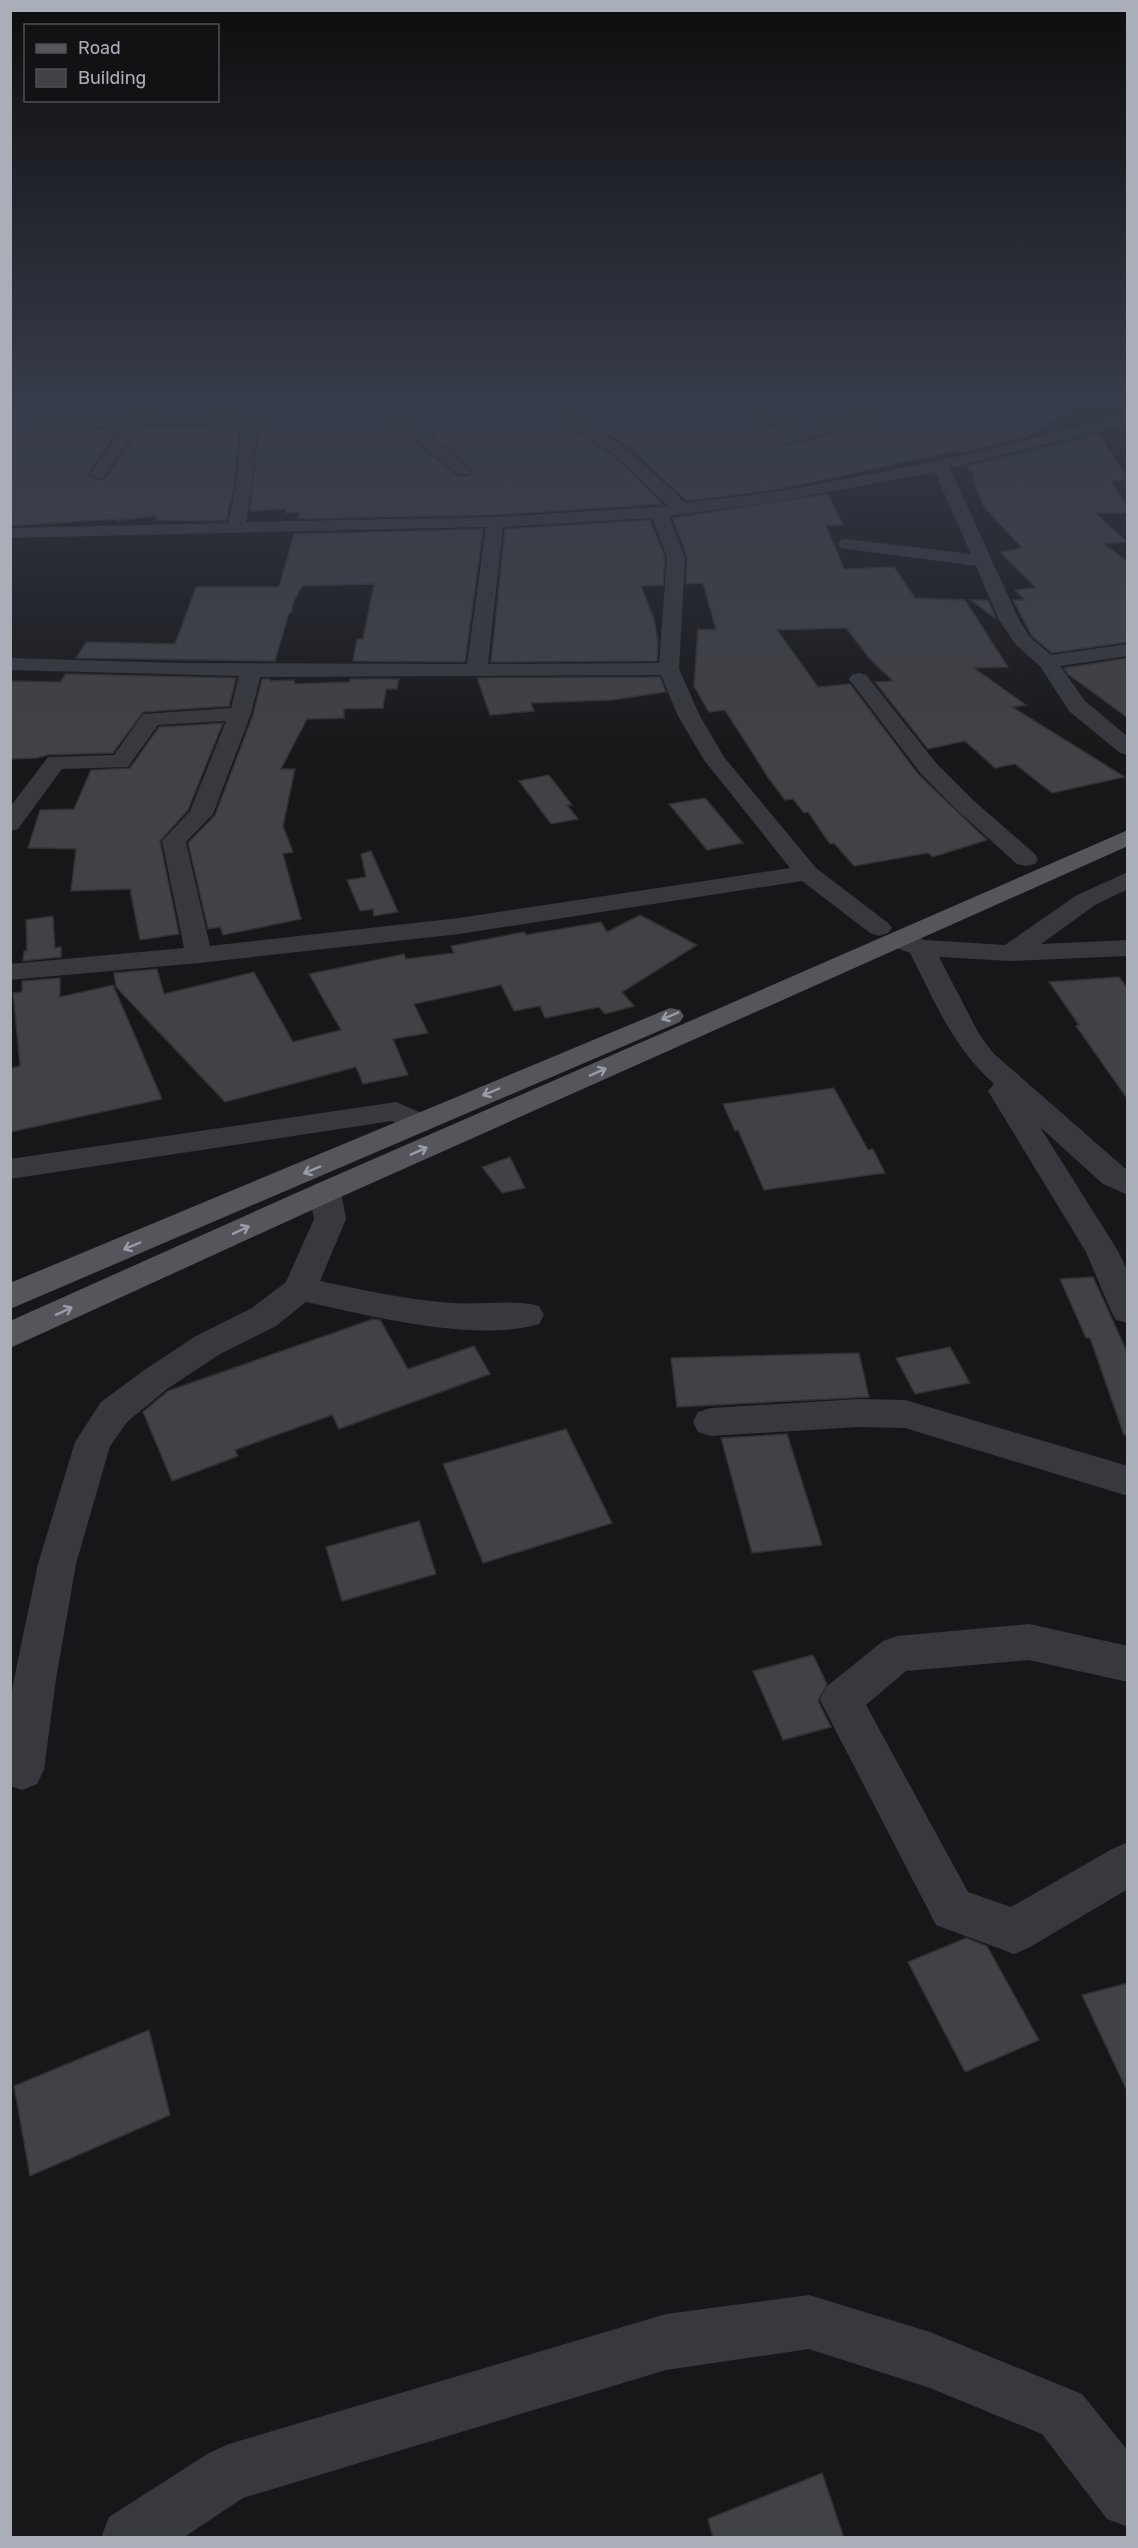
<svg xmlns="http://www.w3.org/2000/svg" width="1138" height="2548" viewBox="0 0 1138 2548" font-family="Rubik,sans-serif">
	<style>
		.building { fill: #414246; stroke: #313135; stroke-width: 1.5 }
		.lines { fill: none; stroke-linecap: round; stroke-linejoin: round }
		.minor { fill: #38393e; fill-rule: evenodd }
		.major { fill: #54565c; fill-rule: evenodd }
		.oneway { stroke: #999ca6 }
	</style>
	<rect width="100%" height="100%" fill="#171719"/>
	<g class="building">
		<path d="M181 400H260L256 410 143 414 133 402Z"/>
		<path d="M278 400H355L361 410 381 409 386 418 457 476H469L473 470 399 407 449 400H490L493 402 552 400 575 431 612 455 663 504 495 515 298 519 299 512 286 513V509L250 511 259 431 271 420Z"/>
		<path d="M572 400H610L627 405 652 400H707L710 405 785 432 779 434 777 438 788 445 818 438 907 405 910 400 958 411 962 409 999 415 1025 400H1072L1067 405 1076 406 1027 437 961 453 960 450 781 489 687 501 627 445 589 422Z"/>
		<path d="M738 400H776L778 414Z"/>
		<path d="M816 400H880L811 426 783 416Z"/>
		<path d="M120 402 116 406 122 415 10 419V406Z"/>
		<path d="M242 424 239 428 234 486 226 521 155 520 156 516 116 521 115 519 10 526V433L119 428 88 473 89 476 99 481 106 478 140 428Z"/>
		<path d="M1099 434 1128 480H1110L1128 508V513H1095L1127 542 1104 544 1128 562V642L1052 653 1032 636 1013 600H1025L1015 590 1036 588 1000 552 1022 548 984 507 974 483V471L970 473 967 466Z"/>
		<path d="M828 494 843 525H826L844 569 894 567 915 598 965 600 1008 667 974 668 1026 705 1012 707 1125 777 1052 793 1015 764 995 768 965 741 928 749 875 682 893 681 870 659 846 628 777 630 818 687 850 684 919 775 987 840 933 857 928 853 854 866 834 843 830 844 808 812 804 813 793 799 785 800 769 779 725 710 709 712 694 686 698 629 716 630 703 583 686 584 687 556 672 518Z"/>
		<path d="M650 520 665 557 663 585 641 586 654 619 658 642 657 661 491 662 505 529Z"/>
		<path d="M483 529 465 662 353 661 357 639H363L374 584 302 586 294 601 291 613H289L275 661 76 658 86 642 175 644 196 587H279L294 534Z"/>
		<path d="M971 600H988L996 619Z"/>
		<path d="M1128 658V718L1068 674 1064 668Z"/>
		<path d="M66 674 236 678 229 706 143 712 113 753 48 755 37 758 10 759V681L60 682Z"/>
		<path d="M660 677 666 692 612 700 531 703 534 711 490 715 477 678Z"/>
		<path d="M262 679H270V681L294 680 295 684 350 682V679H399L397 689H386L383 708 344 709V718L307 719 281 769H295L283 826 293 852 283 854 301 919 223 935 220 927 208 929 188 843 215 815 253 715Z"/>
		<path d="M223 723 188 810 160 841 179 934 140 940 130 889 71 891 76 849 28 848 40 810 74 809 91 770 130 768 159 727Z"/>
		<path d="M549 775 572 805H567L578 819 551 824 519 781Z"/>
		<path d="M705 798 743 843 707 850 669 804Z"/>
		<path d="M371 851 395 905 398 912 374 916 373 909 360 911 347 880 366 877 361 854Z"/>
		<path d="M640 915 697 945 622 992 634 1006 605 1014 599 1007 545 1018 540 1006 514 1011 501 985 414 1004 428 1033 393 1039 408 1075 363 1084 356 1067 225 1102 116 987 114 973 157 969 164 994 254 972 293 1042 341 1030 309 974 404 954 406 959 454 953 451 946 524 932 526 935 601 922 607 932Z"/>
		<path d="M53 916 55 948 61 947V957L23 961 24 951H27L26 920Z"/>
		<path d="M1119 977 1128 989V1100L1076 1026 1079 1025 1049 982Z"/>
		<path d="M60 978V997L113 985 162 1099 10 1132V1068L20 1066 13 993 22 992V981Z"/>
		<path d="M834 1088 868 1150 873 1149 885 1173 764 1190 738 1130 735 1131 723 1104Z"/>
		<path d="M510 1157 525 1188 502 1193 482 1167Z"/>
		<path d="M1093 1277 1128 1354V1434L1124 1435 1090 1338H1086L1060 1279Z"/>
		<path d="M373 1319 380 1320 408 1369 474 1346 490 1374 339 1429 332 1415 235 1450 238 1456 172 1481 143 1412 168 1391Z"/>
		<path d="M950 1347 970 1383 915 1394 896 1358Z"/>
		<path d="M859 1353 869 1397 677 1407 671 1358Z"/>
		<path d="M566 1429 612 1523 483 1563 443 1464Z"/>
		<path d="M787 1434 822 1545 752 1553 721 1438Z"/>
		<path d="M419 1521 436 1574 342 1601 326 1547Z"/>
		<path d="M813 1655 827 1684 818 1701 831 1727 783 1740 753 1671Z"/>
		<path d="M966 1938 987 1946 1039 2040 965 2072 908 1962Z"/>
		<path d="M1128 1983V2093L1082 1995Z"/>
		<path d="M149 2030 170 2115 30 2176 14 2086Z"/>
		<path d="M822 2473 844 2538H713L708 2519Z"/>
	</g>
	<g class="lines">
		<g class="minor">
			<path d="M10 400H27L25 403 10 404Z"/>
			<path d="M262 400 276 401 269 419 257 430 252 486 246 522 495 517 668 506 613 453 577 430 554 400H569L587 424 625 447 686 503 781 491 939 461 1128 415V424L950 468 1019 620 1030 637 1051 655 1128 644V656L1060 666 1085 701 1128 737V755L1120 753 1069 711 1040 666 1016 645 999 620 976 566 847 549 841 548 838 544 841 540 847 539 971 554 935 472 781 501 669 516 685 557 679 669 700 716 724 757 816 868 888 923 892 928 888 933 879 936 870 933 802 881 459 934 199 963 10 980V964L184 948 162 841 190 811 226 721 158 725 128 767 62 769 18 829 10 831V807L48 757 114 755 143 714 231 708 239 676 10 670V658L175 663 467 664 486 527 10 538V528L228 523 236 486 241 428 248 421 139 426 104 477 98 479 90 474 123 426 10 431V421L126 417 118 406 126 401 131 403 142 416 258 412ZM652 518 667 557 659 663 488 664 503 527ZM661 675 678 716 704 760 790 868 459 918 210 946 186 842 213 814 251 714 260 677Z"/>
			<path d="M379 400H393L399 411 469 468 471 471 469 474H457L387 416Z"/>
			<path d="M709 400H731L811 428 887 400H908L906 403 817 436 787 443 779 438 781 435 793 432 711 403Z"/>
			<path d="M859 673 866 675 937 764 973 800 1035 854 1038 859 1035 864 1026 866 1017 864 957 810 921 774 849 679 852 675Z"/>
			<path d="M1128 872V889L1095 905 1041 944 1128 940V956L1011 961 939 957 979 1034 993 1053 1128 1171V1195L1103 1184 1040 1127 1118 1251 1128 1272V1323L1116 1320 1111 1311 1086 1252 988 1091 994 1084C952 1046 935 1002 910 953L897 948 893 942 897 936 906 934 925 940 1005 945 1077 895Z"/>
			<path d="M396 1102 429 1116 433 1123 429 1130 418 1133 392 1121 10 1179V1159Z"/>
			<path d="M325 1181 336 1185 341 1192 346 1219 320 1281C364 1290 407 1300 452 1303 479 1305 515 1299 539 1306L544 1315 539 1324C475 1343 371 1316 306 1302L276 1326 220 1354 167 1389 127 1422 110 1446 76 1564 56 1679 44 1770 37 1784 22 1790 10 1786V1704L14 1679 38 1564 75 1442 101 1402 143 1371 196 1336 252 1308 286 1282 314 1219 309 1192 314 1185Z"/>
			<path d="M858 1399 905 1400 1128 1466V1496L905 1428 858 1427 711 1436 698 1432 693 1422 698 1412 711 1408Z"/>
			<path d="M1029 1624 1128 1646V1682L1029 1660 906 1671 866 1705 968 1892 1011 1907 1112 1849 1128 1842V1889L1030 1947 1014 1954 936 1925 820 1700 826 1687 883 1641 897 1636Z"/>
			<path d="M809 2295 930 2332 1082 2394 1128 2451V2527L1107 2519 1042 2434 930 2388 809 2349 666 2370 243 2498 183 2538H101L109 2517 209 2453 229 2444 666 2314Z"/>
		</g>
		<g class="major">
			<path d="M1128 830V846L336 1199 10 1348V1321L314 1185Z"/>
			<path d="M670 1008 680 1010 684 1016 680 1022 10 1309V1283Z"/>
		</g>
	</g>
	<defs><path id="oneway-shaft" d="M-6 0H5M1.5-3L5.5 0L1.5 3" fill="none" stroke-width="1.6" stroke-linecap="round" stroke-linejoin="round" transform="scale(1.5)"/></defs>
	<g class="oneway">
		<use href="#oneway-shaft" transform="translate(670 1016) rotate(157)"/>
		<use href="#oneway-shaft" transform="translate(598 1072) rotate(-24)"/>
		<use href="#oneway-shaft" transform="translate(491 1092) rotate(157)"/>
		<use href="#oneway-shaft" transform="translate(419 1151) rotate(-24)"/>
		<use href="#oneway-shaft" transform="translate(312 1170) rotate(157)"/>
		<use href="#oneway-shaft" transform="translate(241 1230) rotate(-25)"/>
		<use href="#oneway-shaft" transform="translate(132 1246) rotate(157)"/>
		<use href="#oneway-shaft" transform="translate(64 1311) rotate(-25)"/>
	</g>
	<linearGradient id="sky" x2="0" y2="1"><stop stop-color="#0d0d0e"/><stop offset="0.53" stop-color="#363c49"/><stop offset="1" stop-color="#363c49" stop-opacity="0"/></linearGradient>
	<rect width="1138" height="757" fill="url(#sky)"/>
	<rect width="1138" height="2548" fill="none" stroke="#aaaeb8" stroke-width="24"/>
	<rect x="24" y="24" width="195" height="78" fill="#121214" stroke="#4f5056" stroke-width="1.5"/>
	<rect x="36" y="44" width="30" height="9" fill="#54565c" stroke="#4f5056" stroke-width="1.5"/>
	<text x="78" y="54" font-size="18" fill="#aaaeb8">Road</text>
	<rect x="36" y="69" width="30" height="18" fill="#414246" stroke="#4f5056" stroke-width="1.5"/>
	<text x="78" y="84" font-size="18" fill="#aaaeb8">Building</text>
</svg>
